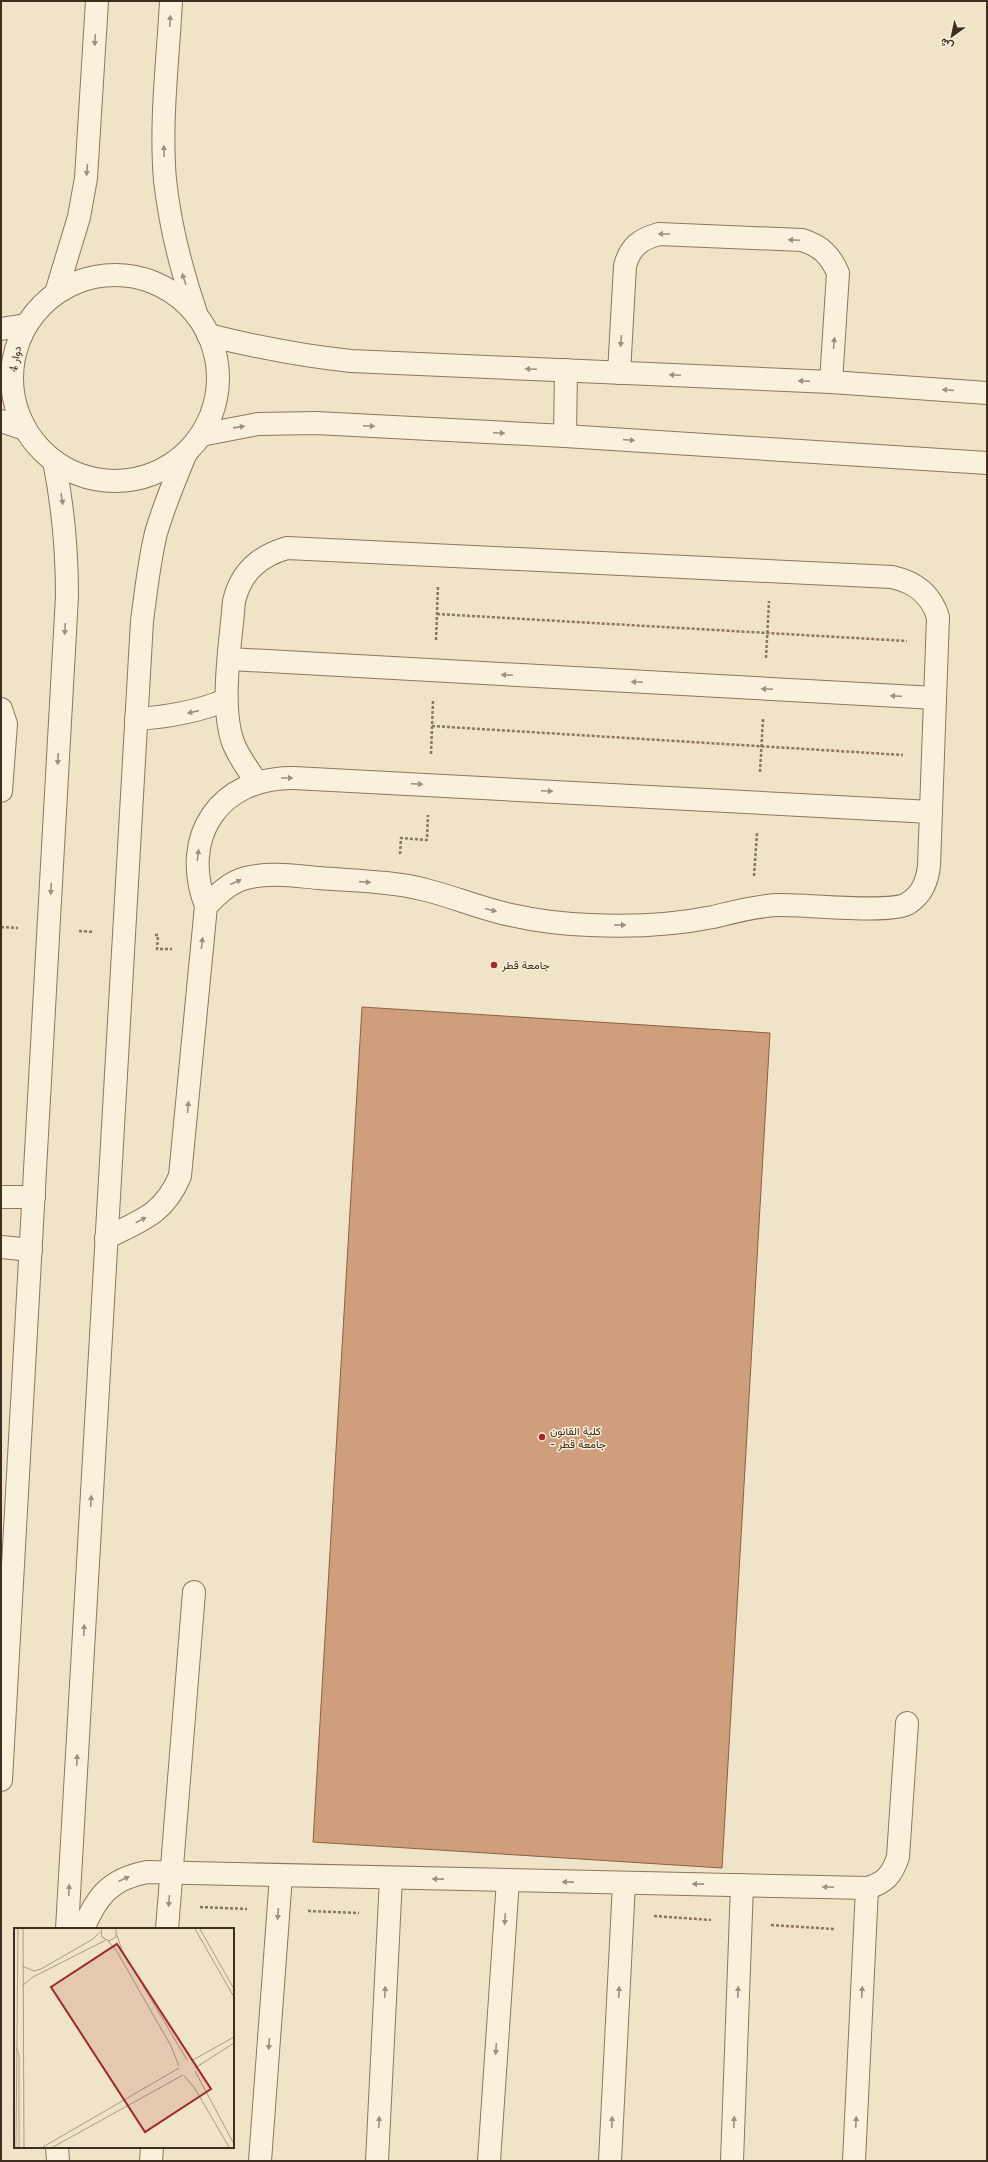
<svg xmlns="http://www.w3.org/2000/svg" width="988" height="2162" viewBox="0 0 988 2162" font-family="'Libre Baskerville',Vazirmatn,serif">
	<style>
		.building { fill: #cf9f7d; stroke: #8d5f41 }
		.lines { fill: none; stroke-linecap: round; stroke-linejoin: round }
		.minor-casing { stroke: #8d765c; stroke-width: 24 }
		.path { stroke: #8d765c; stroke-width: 2.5; stroke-dasharray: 3 2; stroke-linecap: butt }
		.minor { stroke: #faf1dc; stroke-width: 22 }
		.oneway { fill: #9c907e }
		.poi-dot { fill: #9e2a2b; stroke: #f7eed8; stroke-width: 1.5 }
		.labels { text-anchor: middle; stroke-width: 3; stroke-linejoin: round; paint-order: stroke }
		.street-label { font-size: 11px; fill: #3d2e20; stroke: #f7eed8 }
		.poi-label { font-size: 11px; fill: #3d2e20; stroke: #f7eed8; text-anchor: start }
		.inset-road { fill: none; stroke: #a89b85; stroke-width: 1 }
		.view { fill: #9e2a2b; fill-opacity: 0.15; stroke: #9e2a2b; stroke-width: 2 }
		.inset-edge { fill: none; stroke: #3d2e20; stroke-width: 2 }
	</style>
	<rect width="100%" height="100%" fill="#f0e4c8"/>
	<path class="building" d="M362 1007 770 1033 722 1868 313 1842Z"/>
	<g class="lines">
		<defs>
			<g id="minor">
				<path d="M171 1C168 60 160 121 165 180 170 226 181 269 196 313"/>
				<circle cx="115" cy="378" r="103"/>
				<path d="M56 293 79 217 86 178 97 1"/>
				<path d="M1 329 26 325"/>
				<path d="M208 335C256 347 302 356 351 361L831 382 987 393"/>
				<path d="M619 373 625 266C630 247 640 239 659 234L802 240C821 246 830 255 838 273L831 382"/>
				<path d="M1 421 25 429"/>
				<path d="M201 435 258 424 316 423 565 436 987 463"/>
				<path d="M565 436 566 370"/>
				<path d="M230 659 935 698"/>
				<path d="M1 709 6 724 1 791"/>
				<path d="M136 719C168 717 197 712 226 700"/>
				<path d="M206 906C218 894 230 882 246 878 270 872 295 876 319 878 355 881 391 881 426 890 454 897 482 909 511 915 537 921 564 924 590 925 631 927 673 925 713 917 734 912 755 906 777 905 805 904 887 914 907 904 922 895 927 882 929 866L938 617C931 594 915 582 892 577L287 548C259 556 241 572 234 601 231 642 219 707 234 745 240 758 248 770 257 782"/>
				<path d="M1 1197H34"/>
				<path d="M106 1238C142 1220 164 1214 180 1176L206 906C179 836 220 777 294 778L931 812"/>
				<path d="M1 1247 31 1250"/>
				<path d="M1 1780 67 596C67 550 63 506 54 461"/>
				<path d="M67 1929 142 621C146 591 149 562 156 533 164 506 175 479 186 453"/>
				<path d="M83 1929C97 1896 110 1879 147 1872L867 1888C885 1883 892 1875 898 1857L907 1723"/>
				<path d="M167 1929 194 1592"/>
				<path d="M57 2147 58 2161"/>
				<path d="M151 2161 152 2147"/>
				<path d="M260 2161 281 1876"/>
				<path d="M377 2161 391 1878"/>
				<path d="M489 2161 508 1880"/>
				<path d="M610 2161 624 1883"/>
				<path d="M732 2161 742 1885"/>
				<path d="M854 2161 867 1888"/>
			</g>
		</defs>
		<use href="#minor" class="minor-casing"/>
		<g class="path">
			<path d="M437 614 907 641"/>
			<path d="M436 640 438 585"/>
			<path d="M766 658 769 601"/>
			<path d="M432 726 903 755"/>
			<path d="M431 754 433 701"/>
			<path d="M760 772 763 719"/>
			<path d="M400 854 401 838 427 840 428 815"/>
			<path d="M754 876 757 833"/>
			<path d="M1 927 18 928"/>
			<path d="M79 931 94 932"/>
			<path d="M155 935H158L157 949H172"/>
			<path d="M200 1907 247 1909"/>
			<path d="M308 1911 359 1913"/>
			<path d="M654 1916 711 1920"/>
			<path d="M771 1925 834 1929"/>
		</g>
		<use href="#minor" class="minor"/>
	</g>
	<defs><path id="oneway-solid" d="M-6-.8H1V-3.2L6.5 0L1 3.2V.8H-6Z"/></defs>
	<g class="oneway">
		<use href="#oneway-solid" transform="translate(170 21) rotate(-87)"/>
		<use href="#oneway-solid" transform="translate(95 40) rotate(93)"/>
		<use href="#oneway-solid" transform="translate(164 151) rotate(-92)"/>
		<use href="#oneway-solid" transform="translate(87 170) rotate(95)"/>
		<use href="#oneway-solid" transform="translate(664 234) rotate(180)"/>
		<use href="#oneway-solid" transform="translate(794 240) rotate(-177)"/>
		<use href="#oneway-solid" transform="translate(184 279) rotate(-109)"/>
		<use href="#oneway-solid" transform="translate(621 341) rotate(94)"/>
		<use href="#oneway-solid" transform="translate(834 343) rotate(-85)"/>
		<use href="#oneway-solid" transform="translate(531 369) rotate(-178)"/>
		<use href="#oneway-solid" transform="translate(675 375) rotate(-177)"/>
		<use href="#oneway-solid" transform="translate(804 381) rotate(-177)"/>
		<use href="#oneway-solid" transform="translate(948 390) rotate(-176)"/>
		<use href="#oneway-solid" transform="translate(369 426) rotate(3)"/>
		<use href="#oneway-solid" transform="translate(239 427) rotate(-8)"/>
		<use href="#oneway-solid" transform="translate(499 433) rotate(3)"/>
		<use href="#oneway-solid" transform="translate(629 440) rotate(4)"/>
		<use href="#oneway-solid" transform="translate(62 499) rotate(80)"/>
		<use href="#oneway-solid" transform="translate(65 629) rotate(93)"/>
		<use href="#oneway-solid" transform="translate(507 675) rotate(-177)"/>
		<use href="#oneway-solid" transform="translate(637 682) rotate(-177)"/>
		<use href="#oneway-solid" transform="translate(767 689) rotate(-177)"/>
		<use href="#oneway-solid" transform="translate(896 696) rotate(-177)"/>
		<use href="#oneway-solid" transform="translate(193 712) rotate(167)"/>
		<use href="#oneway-solid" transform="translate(58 759) rotate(93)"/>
		<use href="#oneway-solid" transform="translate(287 778)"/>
		<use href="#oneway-solid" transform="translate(417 784) rotate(3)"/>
		<use href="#oneway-solid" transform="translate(547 791) rotate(3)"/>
		<use href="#oneway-solid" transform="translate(198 855) rotate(-83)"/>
		<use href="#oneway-solid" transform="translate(236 882) rotate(-24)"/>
		<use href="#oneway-solid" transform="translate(365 882) rotate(4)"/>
		<use href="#oneway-solid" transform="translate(51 889) rotate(93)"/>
		<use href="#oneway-solid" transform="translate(491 910) rotate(15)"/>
		<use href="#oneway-solid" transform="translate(620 925)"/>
		<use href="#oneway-solid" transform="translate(202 943) rotate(-83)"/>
		<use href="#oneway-solid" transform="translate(188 1107) rotate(-85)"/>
		<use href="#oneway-solid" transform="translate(141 1220) rotate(-27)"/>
		<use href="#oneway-solid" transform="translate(91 1501) rotate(-87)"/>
		<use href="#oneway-solid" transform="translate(84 1630) rotate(-87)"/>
		<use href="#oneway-solid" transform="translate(77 1760) rotate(-87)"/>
		<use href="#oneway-solid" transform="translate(124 1879) rotate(-24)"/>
		<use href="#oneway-solid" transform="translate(438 1879) rotate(-179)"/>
		<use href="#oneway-solid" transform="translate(568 1882) rotate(-179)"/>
		<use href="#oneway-solid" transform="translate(698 1884) rotate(-179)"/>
		<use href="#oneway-solid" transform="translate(828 1887) rotate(-179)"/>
		<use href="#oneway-solid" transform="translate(69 1890) rotate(-87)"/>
		<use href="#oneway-solid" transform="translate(169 1901) rotate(94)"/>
		<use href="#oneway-solid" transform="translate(278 1914) rotate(94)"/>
		<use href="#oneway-solid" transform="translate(505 1919) rotate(94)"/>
		<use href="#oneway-solid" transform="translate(385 1992) rotate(-87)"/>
		<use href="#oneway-solid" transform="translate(619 1992) rotate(-87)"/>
		<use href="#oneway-solid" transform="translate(738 1992) rotate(-88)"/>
		<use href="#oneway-solid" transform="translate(862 1992) rotate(-87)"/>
		<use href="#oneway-solid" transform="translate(269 2044) rotate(94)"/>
		<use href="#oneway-solid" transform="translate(496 2049) rotate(94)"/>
		<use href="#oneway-solid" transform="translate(379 2122) rotate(-87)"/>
		<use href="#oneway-solid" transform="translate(612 2122) rotate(-87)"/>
		<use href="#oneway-solid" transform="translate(734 2122) rotate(-88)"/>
		<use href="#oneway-solid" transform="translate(856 2122) rotate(-87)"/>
	</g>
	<g class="poi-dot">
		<circle cx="494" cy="965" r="4"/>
		<circle cx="542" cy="1437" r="4"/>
	</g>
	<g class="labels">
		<g class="street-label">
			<text transform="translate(15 359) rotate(-80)" y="4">دوار 4</text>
		</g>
		<g class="poi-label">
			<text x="502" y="969">جامعة قطر</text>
			<text x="550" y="1435">كلية القانون<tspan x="550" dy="13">- جامعة قطر</tspan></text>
		</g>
	</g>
	<g transform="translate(14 1928)">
		<rect width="220" height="220" fill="#f0e4c8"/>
		<path class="inset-road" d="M9 1 10 219M87 1 88 9 95 13 102 9V1M181 1 220 69M186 1 220 61M103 7 108 22 173 132M94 13 102 22 157 118 165 138M8 38 20 43 27 41 79 11 86 4M8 58 19 49 92 12M2 119 5 127V219M177 133 220 109M181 140 220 115M181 143 220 216M170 148 180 159 215 219M2 219 4 1M29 219 165 140M39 219 169 147"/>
		<path class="view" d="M103 16 197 161 131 204 37 59Z"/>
		<rect width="220" height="220" class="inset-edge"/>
	</g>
	<rect width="988" height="2162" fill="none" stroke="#3d2e20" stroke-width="4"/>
	<g transform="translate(952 36) rotate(213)" stroke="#f7eed8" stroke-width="3" paint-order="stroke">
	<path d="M0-3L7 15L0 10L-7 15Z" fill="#3d2e20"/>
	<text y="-6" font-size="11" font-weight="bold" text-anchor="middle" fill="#3d2e20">ش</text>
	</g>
</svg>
